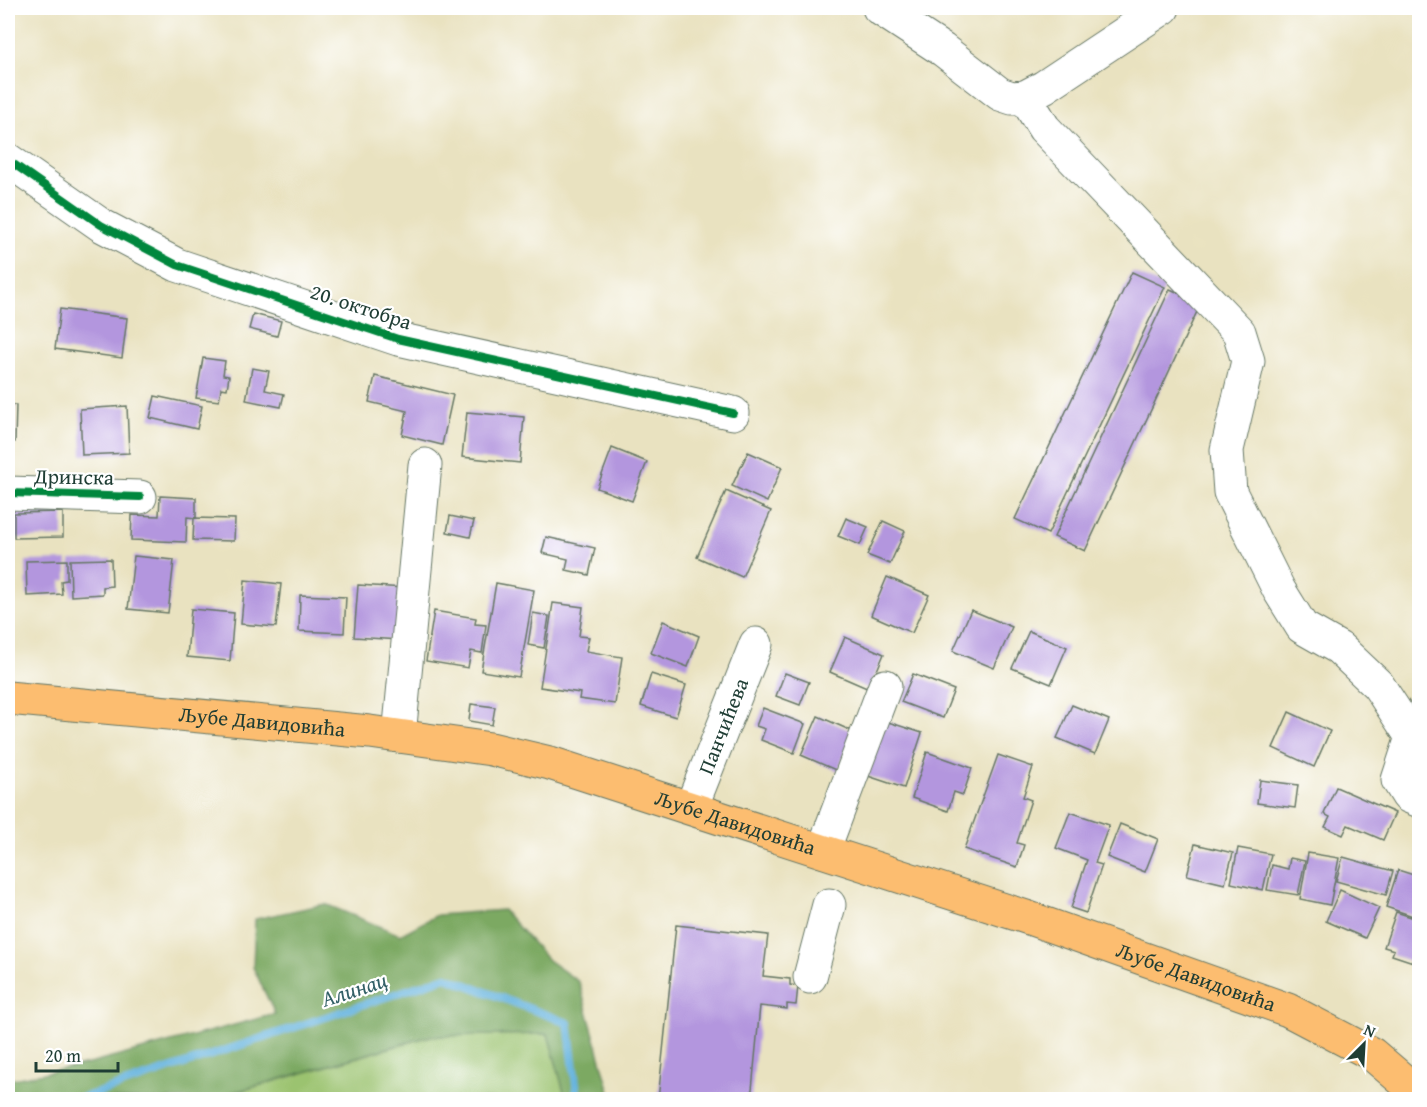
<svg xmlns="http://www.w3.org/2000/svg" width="1427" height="1107" viewBox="0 0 1427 1107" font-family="'Gentium Book Plus',serif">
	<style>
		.green { fill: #9bc36f; stroke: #5d8052; stroke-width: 1.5 }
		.forest { fill: #7ca962; stroke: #4e734b; stroke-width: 1.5 }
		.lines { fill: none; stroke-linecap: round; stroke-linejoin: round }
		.stream { stroke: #63b2dd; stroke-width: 8 }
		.building { fill: #b396de }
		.minor-casing { stroke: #667765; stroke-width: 35 }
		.major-casing { stroke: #667765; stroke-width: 35 }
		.minor { stroke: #fff; stroke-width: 33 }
		.major { stroke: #fcbd6f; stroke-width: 33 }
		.cycleway-casing { stroke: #fff; stroke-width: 11 }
		.cycleway { stroke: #00873e; stroke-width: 8 }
		.labels { text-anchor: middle; stroke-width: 4.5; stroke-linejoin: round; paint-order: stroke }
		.street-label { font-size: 21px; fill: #1f3d34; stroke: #fff }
		.water-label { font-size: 22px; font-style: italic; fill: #336067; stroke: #fff }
	</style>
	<rect width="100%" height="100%" fill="#fff"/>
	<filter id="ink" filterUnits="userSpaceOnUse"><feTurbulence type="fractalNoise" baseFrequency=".0167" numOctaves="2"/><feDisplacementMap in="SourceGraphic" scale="12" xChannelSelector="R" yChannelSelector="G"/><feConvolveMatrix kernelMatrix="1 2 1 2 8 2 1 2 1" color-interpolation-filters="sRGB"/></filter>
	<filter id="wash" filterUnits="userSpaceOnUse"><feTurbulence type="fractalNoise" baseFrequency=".008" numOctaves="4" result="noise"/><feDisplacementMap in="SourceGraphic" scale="24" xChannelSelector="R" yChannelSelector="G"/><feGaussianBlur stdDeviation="1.35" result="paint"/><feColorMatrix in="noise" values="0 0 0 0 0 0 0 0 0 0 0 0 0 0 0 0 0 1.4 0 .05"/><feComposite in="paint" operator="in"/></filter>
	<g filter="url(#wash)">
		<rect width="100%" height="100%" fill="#e9e2c0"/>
		<path class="green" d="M548 1034 566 1099 210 1100 431 1036Z"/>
		<path class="forest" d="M325 904 400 935 437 915 503 910 548 960 579 982 612 1099H566L548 1034 430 1036 210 1099H8V1080L93 1063 275 1014 253 967 255 919Z"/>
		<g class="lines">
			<path class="stream" d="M76 1100 446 977 568 1023 578 1100"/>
		</g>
		<g id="blocks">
			<g class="building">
				<path d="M1132 272 1165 287 1048 534 1015 519Z"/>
				<path d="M1170 289 1201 303 1085 551 1054 537Z"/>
				<path d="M60 309 127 318 122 358 55 349Z"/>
				<path d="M253 314 281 321 277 336 249 329Z"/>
				<path d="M203 358 225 361 223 375 229 376 227 389 221 388 219 401 196 398Z"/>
				<path d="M252 368 269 371 265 390 284 394 281 407 246 400Z"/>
				<path d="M375 376 453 395 442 445 402 435 407 411 369 402Z"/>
				<path d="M155 396 202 406 197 429 150 418Z"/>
				<path d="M8 405H16L15 442 8 441Z"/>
				<path d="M127 406 129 453 82 455 80 409Z"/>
				<path d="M467 412 524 417 520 463 462 457Z"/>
				<path d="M612 448 647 462 632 501 597 488Z"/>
				<path d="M748 452 782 467 767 502 732 486Z"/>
				<path d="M726 491 771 511 742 577 697 557Z"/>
				<path d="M160 496 196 498V518L187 517 186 542 131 540 132 515 159 516Z"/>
				<path d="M63 512V537L14 538V513Z"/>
				<path d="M450 516 474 521 470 537 447 532Z"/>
				<path d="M194 518 235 519 234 541 193 540Z"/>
				<path d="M846 518 868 527 860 545 838 536Z"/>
				<path d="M883 521 905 531 890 564 867 555Z"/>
				<path d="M546 537 595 548 589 575 566 570 568 559 542 553Z"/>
				<path d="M134 556 174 560 168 613 128 609Z"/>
				<path d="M111 559 112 586 103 587V594L71 596 70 560Z"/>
				<path d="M67 560V580L61 581 62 594 27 596 26 561Z"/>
				<path d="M887 577 929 595 912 633 871 615Z"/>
				<path d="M245 580 281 584 276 627 241 624Z"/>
				<path d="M496 583 534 590 519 677 481 671Z"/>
				<path d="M358 585 404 588 400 640 354 637Z"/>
				<path d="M300 595 346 597 344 633 299 631Z"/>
				<path d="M553 603 583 607 579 636 589 637 586 651 622 657 615 704 579 699 580 693 540 687Z"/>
				<path d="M191 609 234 613 230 661 187 657Z"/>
				<path d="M971 610 1012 627 994 668 953 651Z"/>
				<path d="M434 611 476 618 475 624 486 625 482 653 471 651 468 668 426 661Z"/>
				<path d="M533 613 549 616 544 648 528 645Z"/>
				<path d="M663 621 699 636 688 667 651 653Z"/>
				<path d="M1029 631 1067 647 1051 684 1012 668Z"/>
				<path d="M845 637 884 654 869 689 830 672Z"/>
				<path d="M785 673 809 682 800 705 776 696Z"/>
				<path d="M651 674 686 685 676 717 641 706Z"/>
				<path d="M913 674 954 690 943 718 901 702Z"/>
				<path d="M471 704 495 707 492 725 469 721Z"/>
				<path d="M1072 705 1109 720 1095 754 1057 738Z"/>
				<path d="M763 708 805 724 794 753 761 740 765 729 756 726Z"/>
				<path d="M1289 712 1330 731 1314 767 1273 748Z"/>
				<path d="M818 716 854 732 838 771 801 755Z"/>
				<path d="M885 721 922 733 904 788 868 776Z"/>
				<path d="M927 752 972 768 963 795 954 792 948 811 912 798Z"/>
				<path d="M998 755 1033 767 1023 797 1031 800 1017 843 1024 845 1017 867 964 849Z"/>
				<path d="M1260 780 1298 785 1295 808 1257 803Z"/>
				<path d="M1336 787 1395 813 1383 840 1348 825 1343 835 1325 827 1330 817 1324 814Z"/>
				<path d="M1070 812 1109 825 1095 863 1102 865 1086 913 1071 908 1087 860 1056 848Z"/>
				<path d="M1120 824 1158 839 1145 872 1107 857Z"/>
				<path d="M1195 844 1233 853 1225 884 1187 875Z"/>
				<path d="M1238 848 1271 854 1263 890 1231 883Z"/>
				<path d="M1308 853 1339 858 1330 905 1300 899Z"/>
				<path d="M1343 857 1393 871 1386 895 1336 881Z"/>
				<path d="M1290 858 1305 861 1298 895 1267 890 1272 865 1288 869Z"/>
				<path d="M1398 870 1420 877V899L1413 916 1386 907Z"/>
				<path d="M1340 890 1379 908 1365 938 1326 921Z"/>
				<path d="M1396 912 1420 920 1419 964 1392 955 1394 950 1384 947Z"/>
				<path d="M676 925 768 935 763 976 790 979V985L798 986 796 1005 787 1004V1009L760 1006 751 1100H658Z"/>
			</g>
		</g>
	</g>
	<g filter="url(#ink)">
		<use href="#blocks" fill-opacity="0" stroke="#667765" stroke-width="1.5"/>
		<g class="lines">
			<defs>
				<g id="minor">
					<path d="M879 8 943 50 1000 94 1012 98 1025 97 1044 87 1163 8"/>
					<path d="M1025 97 1044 128 1239 332 1248 361 1227 450 1230 492 1279 590 1302 627 1339 648 1378 685 1412 737 1398 780 1408 796 1420 801"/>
					<path d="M8 160 101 225 177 265 398 339 733 413"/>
					<path d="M8 493 140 497"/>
					<path d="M399 736 425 465"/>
					<path id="s1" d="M691 808 756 644"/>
					<path d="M823 851 885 686"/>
					<path d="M810 977 829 905"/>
				</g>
				<g id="major">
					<path id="s2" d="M8 698 370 732 491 749 550 763 1029 918 1288 1010 1372 1054 1420 1095"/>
				</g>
			</defs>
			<use href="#minor" class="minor-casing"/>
			<use href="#major" class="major-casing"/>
			<use href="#minor" class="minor"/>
			<use href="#major" class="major"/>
			<defs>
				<g id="cycleway">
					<path d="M8 160 101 225 177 265 398 339 733 413"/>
					<path d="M8 493 140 497"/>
				</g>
			</defs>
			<use href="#cycleway" class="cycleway-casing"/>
			<use href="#cycleway" class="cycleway"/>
		</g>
	</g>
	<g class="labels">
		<g class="street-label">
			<text transform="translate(361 307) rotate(18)" y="7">20. октобра</text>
			<text transform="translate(74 477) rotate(1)" y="7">Дринска</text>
			<text dy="7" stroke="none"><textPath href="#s2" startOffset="255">Љубе Давидовића</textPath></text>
			<text dy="7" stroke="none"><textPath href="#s1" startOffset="88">Панчићева</textPath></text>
			<text dy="7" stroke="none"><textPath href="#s2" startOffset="741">Љубе Давидовића</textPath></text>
			<text dy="7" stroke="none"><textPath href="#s2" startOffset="1227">Љубе Давидовића</textPath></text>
		</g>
		<g class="water-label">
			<text transform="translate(354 989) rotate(-18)" y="8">Алинац</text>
		</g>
	</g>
	<rect width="1427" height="1107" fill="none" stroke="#fff" stroke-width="30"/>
	<g transform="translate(1364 1044) rotate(24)" stroke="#ffffff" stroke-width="4.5" paint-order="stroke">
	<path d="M0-4.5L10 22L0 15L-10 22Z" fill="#1f3d34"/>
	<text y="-9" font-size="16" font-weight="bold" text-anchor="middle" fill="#1f3d34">N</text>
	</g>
	<path d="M36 1062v9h82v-9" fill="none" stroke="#1f3d34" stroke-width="3"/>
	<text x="45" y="1062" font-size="18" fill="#1f3d34" stroke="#ffffff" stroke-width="4.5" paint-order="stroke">20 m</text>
</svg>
